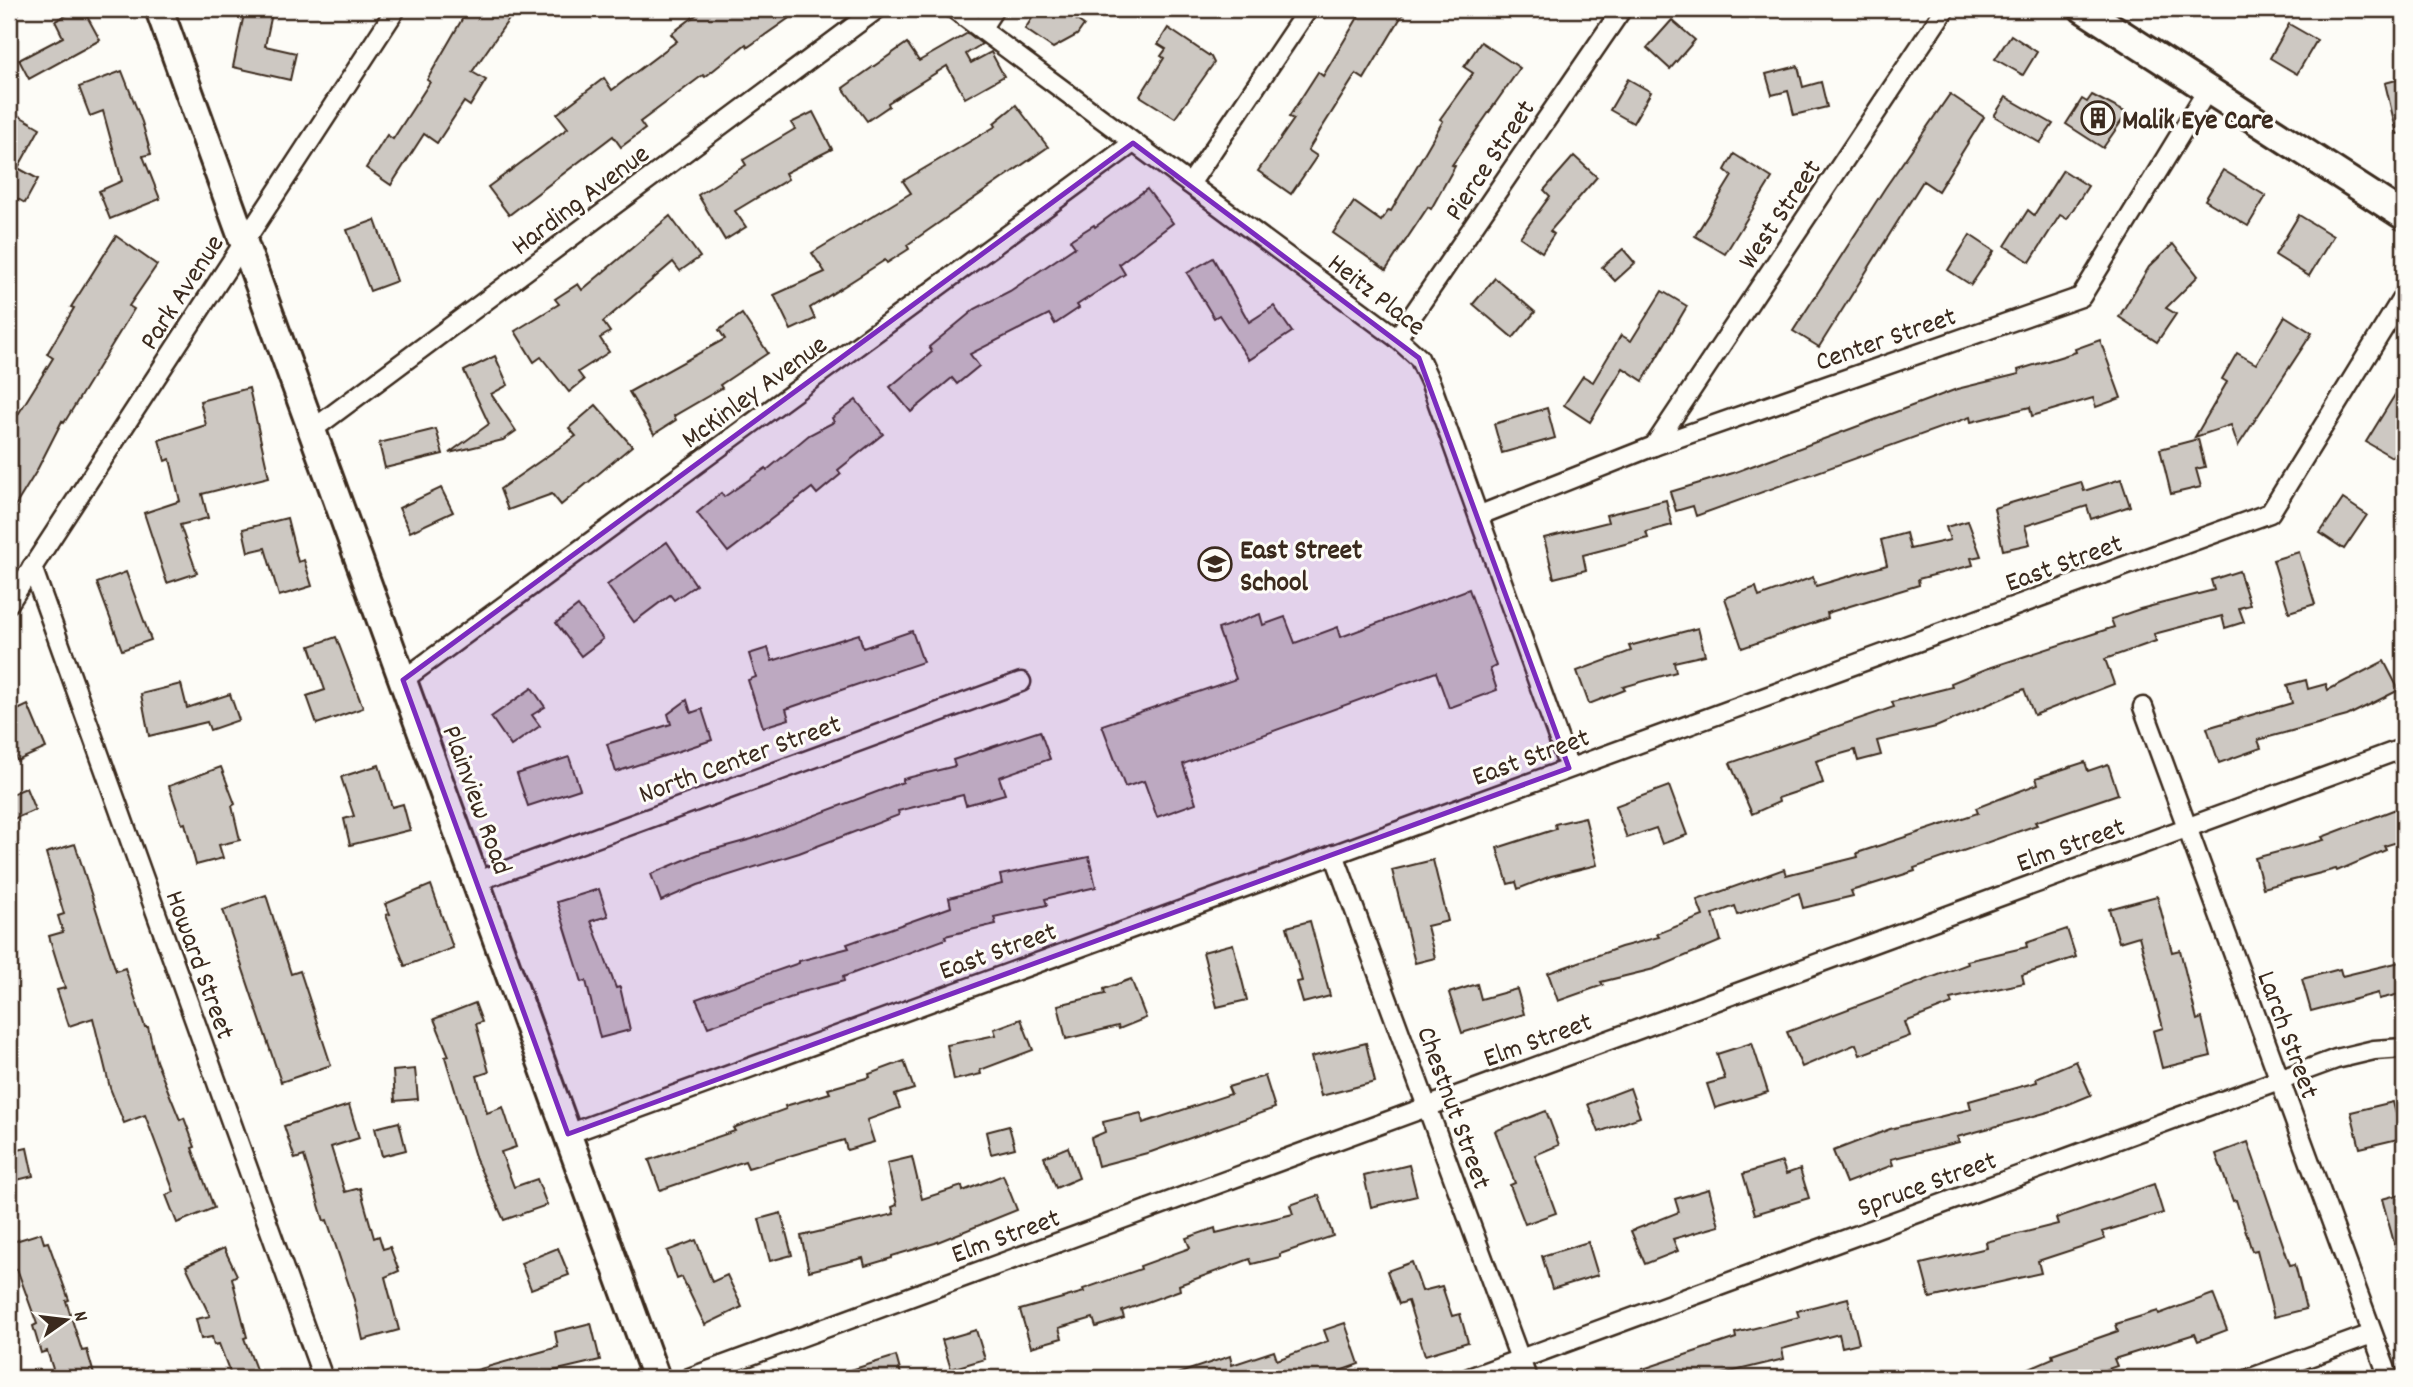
<svg xmlns="http://www.w3.org/2000/svg" width="2413" height="1387" viewBox="0 0 2413 1387" font-family="Dekko,sans-serif">
	<style>
		.building { fill: #cdc8c2; stroke: #3b2a1e; stroke-width: 2 }
		.lines { fill: none; stroke-linecap: round; stroke-linejoin: round }
		.street-casing { stroke: #3b2a1e; stroke-width: 23 }
		.secondary-casing { stroke: #3b2a1e; stroke-width: 32 }
		.street { stroke: #fdfcf7; stroke-width: 18 }
		.secondary { stroke: #fdfcf7; stroke-width: 26 }
		.marked { fill: #7b2cbf; fill-opacity: 0.2; stroke: #7b2cbf; stroke-width: 5; stroke-linejoin: round }
		.labels { text-anchor: middle; stroke-width: 6; stroke-linejoin: round; paint-order: stroke }
		.poi-label { font-size: 28px; font-weight: bold; fill: #3b2a1e; stroke: #fdfcf7; text-anchor: start }
		.street-label { font-size: 28px; fill: #3b2a1e; stroke: #fdfcf7 }
	</style>
	<rect width="100%" height="100%" fill="#fdfcf7"/>
	<filter id="ink" filterUnits="userSpaceOnUse"><feTurbulence type="fractalNoise" baseFrequency=".0143" numOctaves="2"/><feDisplacementMap in="SourceGraphic" scale="14" xChannelSelector="R" yChannelSelector="G"/><feConvolveMatrix kernelMatrix="1 2 1 2 8 2 1 2 1" color-interpolation-filters="sRGB"/></filter>
	<g filter="url(#ink)">
		<g class="building">
			<path d="M78 9H83L100 40 29 79 19 60 63 37 55 21Z"/>
			<path d="M245 9H273L265 46 296 53 290 80 233 67Z"/>
			<path d="M468 9H516L472 72 486 80 470 106 464 102 437 143 424 134 391 185 366 168 387 135 393 139 430 82 427 80Z"/>
			<path d="M704 9H802L748 47 746 44 705 77 703 75 640 122 645 129 621 147 613 136 509 215 488 187 568 128 557 114 604 78 612 90 677 41 671 34Z"/>
			<path d="M1038 9H1060L1084 25 1077 35 1053 48 1025 29Z"/>
			<path d="M1363 9H1406L1364 79 1356 74 1308 150 1317 156 1291 194 1258 171 1294 119 1289 117 1318 72 1323 76Z"/>
			<path d="M1672 20 1695 40 1670 69 1647 48Z"/>
			<path d="M2289 24 2317 40 2297 74 2270 58Z"/>
			<path d="M1168 28 1211 57 1214 63 1175 118 1140 96 1164 58 1161 56 1166 49 1158 44Z"/>
			<path d="M968 33 982 44 966 54 971 63 991 52 1004 76 965 98 947 66 888 103 889 106 867 121 843 88 907 43 919 61Z"/>
			<path d="M2011 35 2037 52 2023 75 1995 59Z"/>
			<path d="M1481 42 1520 68 1452 165 1455 166 1431 209 1428 207 1386 270 1333 233 1354 202 1381 221 1389 210 1391 211 1443 121 1440 119 1473 73 1464 67Z"/>
			<path d="M1798 66 1803 87 1821 82 1827 107 1794 115 1788 91 1772 95 1766 74Z"/>
			<path d="M122 71 142 122 151 154 143 156 160 199 110 219 99 191 122 181 103 111 90 116 79 87Z"/>
			<path d="M2404 78V133L2397 134 2385 83Z"/>
			<path d="M1628 79 1651 92 1633 123 1610 110Z"/>
			<path d="M1950 94 1984 117 1938 191 1923 181 1819 347 1793 331 1885 188Z"/>
			<path d="M2092 95 2127 113 2103 148 2066 124 2082 99 2087 102Z"/>
			<path d="M2006 97 2053 124 2040 143 1994 116Z"/>
			<path d="M1016 105 1048 147 907 245 909 249 887 263 885 260 810 308 815 319 791 330 774 295 825 272 812 253 911 193 903 181 996 126 994 123Z"/>
			<path d="M9 110 40 128 18 168 38 179 25 203 9 194Z"/>
			<path d="M813 112 832 149 785 173 788 179 735 211 746 227 725 240 698 195 746 165 743 160 795 129 791 123Z"/>
			<path d="M1734 154 1772 178 1725 254 1695 236 1732 176 1725 170Z"/>
			<path d="M1574 156 1597 177 1550 231 1554 234 1542 252 1520 237 1550 196 1544 190Z"/>
			<path d="M2063 170 2088 186 2067 219 2060 215 2030 262 2005 246 2028 210 2034 215Z"/>
			<path d="M2223 170 2266 196 2248 226 2205 200Z"/>
			<path d="M1147 189 1173 223 1119 264 1125 274 1077 305 1079 308 1055 324 1049 314 970 354 979 366 957 384 952 378 911 412 890 387 932 352 929 347 975 309 1010 291 1075 247 1070 240 1094 225 1095 227Z"/>
			<path d="M2299 215 2333 236 2309 276 2275 255Z"/>
			<path d="M670 216 700 257 680 271 673 262 603 322 610 332 600 338 609 352 578 372 584 380 569 392 541 357 534 362 515 331 559 304 555 299 578 284 582 290Z"/>
			<path d="M375 220 397 281 370 291 347 230Z"/>
			<path d="M1970 235 1994 251 1971 285 1948 270Z"/>
			<path d="M116 236 157 265 129 306 134 309 64 423 62 421 36 472 9 516V429L53 358 47 354 74 308 71 307Z"/>
			<path d="M2173 244 2198 276 2166 308 2176 314 2157 342 2119 317 2149 267Z"/>
			<path d="M1623 249 1635 263 1615 281 1602 267Z"/>
			<path d="M1213 258 1249 322 1274 306 1292 332 1249 360 1219 315 1214 318 1187 273Z"/>
			<path d="M1495 278 1535 312 1513 338 1473 304Z"/>
			<path d="M1662 291 1687 306 1643 381 1623 368 1590 422 1564 405 1583 376 1593 382 1621 335 1631 341Z"/>
			<path d="M742 314 768 353 720 385 722 388 674 416 676 420 654 434 629 392 725 339 719 330Z"/>
			<path d="M2285 316 2312 333 2238 446 2231 425 2195 437 2227 382 2222 379 2237 353 2256 364Z"/>
			<path d="M2100 340 2121 398 2096 407 2093 398 2032 416 2030 407 1971 422 1970 417 1696 516 1693 506 1676 511 1670 492 1733 473 1957 389 2019 374 2018 370 2076 352 2075 349Z"/>
			<path d="M495 356 508 385 491 394 516 431 503 440 449 453 489 424 464 371Z"/>
			<path d="M2404 380V455L2396 450 2392 457 2366 442Z"/>
			<path d="M249 388 269 477 202 494 208 518 180 525 197 573 167 583 144 513 180 501 170 459 165 461 159 440 206 425 200 401Z"/>
			<path d="M856 400 883 434 838 470 841 474 817 494 812 488 728 552 697 513 721 493 724 497 766 468 767 470 809 435 834 422 832 418Z"/>
			<path d="M596 405 632 446 561 505 552 494 508 510 500 489 576 436 569 428Z"/>
			<path d="M1547 408 1555 438 1502 453 1494 424Z"/>
			<path d="M436 429 443 454 385 468 379 443Z"/>
			<path d="M2198 439 2205 467 2196 469 2201 487 2171 494 2160 449Z"/>
			<path d="M2121 479 2130 506 2091 519 2087 506 2025 526 2030 544 2003 550 1994 508 2081 482 2084 491Z"/>
			<path d="M441 488 453 512 410 532 399 508Z"/>
			<path d="M2343 499 2367 515 2344 549 2320 533Z"/>
			<path d="M1666 500 1672 525 1646 532 1648 538 1583 555 1586 570 1554 578 1544 538 1608 522 1606 515Z"/>
			<path d="M287 518 298 562 304 560 312 586 279 596 265 548 248 552 243 529Z"/>
			<path d="M1968 521 1981 556 1971 558 1973 565 1918 579 1919 585 1827 613 1828 618 1742 648 1725 598 1756 587 1759 597 1813 577 1816 586 1887 565 1881 540 1906 533 1910 549 1950 540 1946 527Z"/>
			<path d="M667 542 696 585 674 600 670 595 634 622 607 585Z"/>
			<path d="M2299 552 2315 604 2289 612 2273 560Z"/>
			<path d="M2239 571 2250 605 2239 608 2244 622 2225 628 2222 616 2154 634 2156 641 2105 659 2114 684 2037 714 2034 715 2024 689 1936 727 1877 741 1881 755 1858 761 1855 750 1816 761 1823 783 1778 798 1779 802 1752 814 1730 763 1894 707 1892 702 1952 687 1951 683 1986 669 2114 627 2111 619 2140 609 2214 590 2211 580Z"/>
			<path d="M126 572 151 640 122 650 97 583Z"/>
			<path d="M1469 589 1496 666 1490 669 1497 690 1449 708 1436 672 1183 764 1196 803 1157 817 1144 781 1125 787 1102 725 1236 679 1218 629 1260 614 1263 625 1285 617 1295 643 1338 627 1341 637Z"/>
			<path d="M578 606 603 639 581 656 556 623Z"/>
			<path d="M1698 628 1705 655 1674 662 1676 672 1623 687 1625 690 1589 704 1577 671 1631 651 1629 646Z"/>
			<path d="M912 631 923 662 786 709 789 719 763 727 748 680 756 677 749 654 768 648 772 661 859 634 863 648Z"/>
			<path d="M336 637 363 708 317 724 307 696 325 690 310 646Z"/>
			<path d="M2384 661 2399 690 2347 716 2258 740 2261 748 2219 763 2207 728 2292 703 2287 685 2306 680 2308 689 2326 684 2328 690Z"/>
			<path d="M181 684 187 708 230 694 239 720 210 730 207 722 149 736 141 694Z"/>
			<path d="M532 688 545 707 532 715 540 726 511 746 491 717Z"/>
			<path d="M687 700 691 713 702 709 712 740 616 772 607 744 671 724 668 714Z"/>
			<path d="M28 705 46 748 17 761 9 741V714Z"/>
			<path d="M1040 731 1050 759 999 777 1005 794 966 805 963 795 898 811 899 815 799 853 698 885 661 901 651 874 701 853 752 839 903 782V779L955 766 953 760Z"/>
			<path d="M569 757 580 789 528 806 517 774Z"/>
			<path d="M2085 762 2088 771 2108 764 2118 794 2035 822 2037 825 1914 868 1915 871 1851 891 1853 896 1803 908 1799 893 1738 915 1735 906 1713 914 1721 941 1654 969 1601 982 1603 985 1558 1001 1548 973 1621 947 1659 937 1657 934 1703 916 1697 900 1784 869 1786 875 1858 857 1857 853 1978 813 1976 808 2038 784 2036 778Z"/>
			<path d="M379 765 392 807 403 804 410 830 350 845 344 819 354 816 341 777Z"/>
			<path d="M221 767 235 804 232 806 240 840 219 845 223 858 196 865 185 823 182 824 169 786Z"/>
			<path d="M1669 786 1687 835 1662 844 1656 828 1627 838 1615 806Z"/>
			<path d="M26 788 35 810 9 821V795Z"/>
			<path d="M2404 806V840L2384 846 2386 850 2337 871 2336 869 2263 888 2255 858 2324 840 2322 837Z"/>
			<path d="M1585 817 1597 865 1551 876 1518 889 1516 882 1508 884 1497 848 1556 829 1555 824Z"/>
			<path d="M75 844 116 971 125 968 145 1027H148L156 1061 180 1120 184 1118 195 1147 192 1148 214 1208 177 1223 166 1195 174 1192 145 1115 124 1123 110 1088 93 1018 69 1026 57 990 65 988 49 936 63 932 58 916 64 914 46 853Z"/>
			<path d="M1089 857 1096 887 1045 899 1047 905 994 917 996 924 945 936 946 939 843 977 844 981 795 994V996L708 1027 696 999 799 963V961L849 948 847 944 951 907 949 898 1002 884 1000 875Z"/>
			<path d="M1433 860 1448 921 1427 926 1435 958 1415 963 1392 870Z"/>
			<path d="M431 885 453 948 405 966 386 915 390 914 385 904Z"/>
			<path d="M599 889 608 916 591 921 616 988 620 987 630 1030 600 1038 586 981 582 982 557 902Z"/>
			<path d="M266 895 291 974 300 971 331 1065 281 1082 223 910Z"/>
			<path d="M2157 896 2172 952 2180 950 2197 1020 2202 1018 2211 1056 2162 1068 2153 1031 2163 1028 2139 936 2119 942 2109 909Z"/>
			<path d="M1310 921 1330 996 1303 1003 1297 982 1302 981 1287 927Z"/>
			<path d="M2067 929 2076 957 2022 975 2024 983 1950 999 1952 1004 1905 1022 1910 1036 1860 1055 1856 1044 1802 1067 1787 1032 1968 964 1967 961 2027 947 2026 943Z"/>
			<path d="M1233 944 1247 1000 1217 1007 1203 952Z"/>
			<path d="M2404 961V993L2379 999 2378 993 2311 1011 2302 979 2340 969 2342 976Z"/>
			<path d="M1131 979 1146 1018 1119 1029 1118 1026 1066 1039 1058 1005 1105 994 1104 989Z"/>
			<path d="M1477 984 1481 999 1517 989 1524 1014 1462 1033 1449 993Z"/>
			<path d="M475 1003 482 1022 476 1024 489 1072 477 1076 487 1113 503 1107 516 1147 501 1152 514 1187 537 1179 547 1205 504 1220 476 1160 445 1057 449 1056 434 1019Z"/>
			<path d="M1021 1019 1033 1050 980 1070 981 1074 954 1080 947 1045 996 1035 994 1029Z"/>
			<path d="M1366 1043 1375 1082 1321 1096 1311 1057Z"/>
			<path d="M1752 1043 1768 1092 1715 1108 1707 1084 1725 1079 1717 1054Z"/>
			<path d="M904 1061 914 1089 895 1095 900 1108 867 1120 874 1142 847 1150 844 1140 748 1168 745 1161 660 1190 649 1160 735 1131 733 1128 786 1109 785 1106 830 1093 828 1089 870 1077 869 1074Z"/>
			<path d="M2076 1061 2091 1095 2052 1111 1957 1137 1959 1142 1891 1159 1893 1165 1846 1183 1833 1151 1890 1129 1971 1109 1969 1101 2037 1082 2036 1078Z"/>
			<path d="M415 1069 418 1099 395 1101 393 1071Z"/>
			<path d="M1265 1076 1275 1108 1151 1152 1098 1166 1091 1138 1105 1132 1103 1122 1141 1113 1143 1123 1231 1094 1228 1087Z"/>
			<path d="M1630 1088 1640 1117 1599 1132 1588 1104Z"/>
			<path d="M2393 1102 2402 1138 2360 1148 2351 1112Z"/>
			<path d="M349 1105 359 1138 331 1147 345 1192 360 1188 374 1238 379 1236 383 1249 390 1247 399 1271 385 1277 399 1330 363 1340 354 1300 327 1220 324 1221 304 1156 295 1159 284 1126Z"/>
			<path d="M1546 1111 1559 1145 1535 1155 1556 1213 1525 1224 1510 1185 1515 1183 1495 1131Z"/>
			<path d="M399 1122 406 1150 382 1156 375 1128Z"/>
			<path d="M1009 1126 1015 1148 991 1154 986 1132Z"/>
			<path d="M2248 1142 2290 1265 2295 1264 2306 1309 2274 1317 2257 1250 2252 1251 2236 1200 2233 1201 2216 1154Z"/>
			<path d="M1068 1147 1079 1178 1056 1188 1044 1157Z"/>
			<path d="M27 1148 33 1176 9 1182V1152Z"/>
			<path d="M912 1157 922 1199 962 1186 963 1191 1003 1175 1017 1210 935 1243 892 1256V1258L865 1266 863 1258 809 1271 801 1236 894 1214 892 1207 897 1205 887 1163Z"/>
			<path d="M1782 1162 1786 1174 1800 1169 1809 1198 1755 1214 1743 1174Z"/>
			<path d="M1409 1165 1417 1196 1371 1207 1364 1176Z"/>
			<path d="M2154 1184 2163 1213 2102 1232 2105 1239 2038 1261 2041 1273 1930 1298 1921 1264 1987 1248 1986 1242 2058 1224 2056 1218Z"/>
			<path d="M1709 1189 1719 1226 1673 1239 1678 1251 1645 1264 1631 1231 1679 1212 1675 1199Z"/>
			<path d="M2404 1193V1256L2398 1257 2382 1199Z"/>
			<path d="M1319 1195 1333 1236 1280 1254V1257L1252 1264 1250 1259 1179 1285 1180 1290 1122 1311 1124 1318 1096 1327 1093 1318 1059 1328 1062 1338 1031 1347 1020 1310 1084 1292 1083 1289 1141 1269 1140 1266 1190 1248 1186 1238 1215 1228 1216 1233 1293 1214 1290 1205Z"/>
			<path d="M781 1213 792 1255 770 1261 759 1219Z"/>
			<path d="M41 1233 44 1243 48 1242 69 1300 66 1301 82 1351 87 1350 95 1378H56L47 1351 41 1353 33 1326 37 1324 17 1269 9 1271V1243Z"/>
			<path d="M696 1240 712 1282 727 1275 742 1307 705 1325 682 1277 677 1279 667 1251Z"/>
			<path d="M1588 1242 1598 1275 1552 1289 1542 1256Z"/>
			<path d="M224 1248 237 1275 232 1278 247 1337 244 1338 257 1372 241 1378H232L219 1344 214 1345 212 1337 201 1339 196 1319 210 1316 186 1266Z"/>
			<path d="M558 1248 569 1275 531 1289 521 1263Z"/>
			<path d="M1412 1262 1422 1291 1442 1286 1452 1316 1460 1314 1468 1342 1425 1355 1408 1301 1399 1304 1387 1271Z"/>
			<path d="M2213 1294 2227 1330 2198 1341 2195 1334 2114 1359 2117 1366 2082 1378H2006L2053 1358 2052 1354 2118 1331 2116 1324 2158 1311 2159 1314Z"/>
			<path d="M1848 1298 1859 1343 1842 1347 1839 1334 1782 1349 1784 1359 1722 1374 1723 1378H1625V1375L1736 1338 1735 1333 1799 1317 1797 1311Z"/>
			<path d="M591 1323 600 1360 545 1373 547 1378H466V1373L558 1347 555 1332Z"/>
			<path d="M1345 1323 1359 1364 1321 1378H1174V1375L1230 1356 1232 1365 1274 1351 1277 1360 1328 1341 1324 1330Z"/>
			<path d="M976 1330 985 1359 951 1369 942 1340Z"/>
			<path d="M896 1356 902 1378H839L838 1374Z"/>
		</g>
		<g class="lines">
			<defs>
				<g id="street">
					<path d="M954 9 1397 338 1419 358 1431 384 1569 768"/>
					<path d="M9 10V9"/>
					<path d="M981 29 994 9"/>
					<path d="M1190 184 1308 9"/>
					<path d="M1397 338 1622 9"/>
					<path d="M312 430 877 9"/>
					<path d="M1654 446 1945 9"/>
					<path d="M1480 515 1654 446 2081 297 2208 89"/>
					<path d="M32 567 323 1378"/>
					<path d="M9 603 396 9"/>
					<path d="M403 680 1133 143"/>
					<path d="M2143 707 2389 1378"/>
					<path d="M1334 854 1527 1378"/>
					<path d="M475 882 1021 682"/>
					<path d="M568 1134 2270 513 2404 295"/>
					<path d="M689 1378 2404 748"/>
					<path d="M1469 1378 2336 1059 2374 1050 2404 1048"/>
					<path d="M2251 1378 2372 1334"/>
				</g>
				<g id="secondary">
					<path d="M159 9 656 1378"/>
					<path d="M2083 9 2404 216"/>
				</g>
			</defs>
			<use href="#street" class="street-casing"/>
			<use href="#secondary" class="secondary-casing"/>
			<use href="#street" class="street"/>
			<use href="#secondary" class="secondary"/>
		</g>
	</g>
	<path class="marked" d="M1133 143 1419 358 1569 768 568 1134 403 680Z"/>
	<defs>
		<symbol id="building-ring" viewBox="-11 -11 22 22"><circle r="9.5" fill="#fdfcf7" stroke="#3b2a1e" stroke-width="1.5"/><path d="M-4-6H4V6H1V3H-1V6H-4ZM-2.5-4.3h1.7v1.8h-1.7ZM.8-4.3h1.7v1.8H.8ZM-2.5-1h1.7V.8h-1.7ZM.8-1h1.7V.8H.8Z" fill="#3b2a1e"/></symbol>
		<symbol id="school-ring" viewBox="-11 -11 22 22"><circle r="9.5" fill="#fdfcf7" stroke="#3b2a1e" stroke-width="1.5"/><path d="M0-5L7-2L0 1L-7-2ZM-4 1L0 2.5L4 1V4Q0 6-4 4Z" fill="#3b2a1e"/></symbol>
	</defs>
	<g fill-rule="evenodd">
		<use href="#building-ring" x="2079" y="99" width="38" height="38"/>
		<use href="#school-ring" x="1196" y="545" width="38" height="38"/>
	</g>
	<g class="labels">
		<g class="poi-label">
			<text x="2122" y="128">Malik Eye Care</text>
			<text x="1240" y="558">East Street<tspan x="1240" dy="32">School</tspan></text>
		</g>
		<g class="street-label">
			<text transform="translate(1488 159) rotate(-56)" y="10">Pierce Street</text>
			<text transform="translate(579 198) rotate(-37)" y="10">Harding Avenue</text>
			<text transform="translate(1778 213) rotate(-56)" y="10">West Street</text>
			<text transform="translate(180 291) rotate(-57)" y="10">Park Avenue</text>
			<text transform="translate(1378 293) rotate(38)" y="10">Heitz Place</text>
			<text transform="translate(1885 337) rotate(-19)" y="10">Center Street</text>
			<text transform="translate(753 390) rotate(-36)" y="10">McKinley Avenue</text>
			<text transform="translate(2063 561) rotate(-20)" y="10">East Street</text>
			<text transform="translate(1530 755) rotate(-20)" y="10">East Street</text>
			<text transform="translate(739 757) rotate(-20)" y="10">North Center Street</text>
			<text transform="translate(479 799) rotate(70)" y="10">Plainview Road</text>
			<text transform="translate(2070 843) rotate(-20)" y="10">Elm Street</text>
			<text transform="translate(997 949) rotate(-20)" y="10">East Street</text>
			<text transform="translate(202 964) rotate(70)" y="10">Howard Street</text>
			<text transform="translate(2290 1034) rotate(70)" y="10">Larch Street</text>
			<text transform="translate(1537 1038) rotate(-20)" y="10">Elm Street</text>
			<text transform="translate(1456 1107) rotate(70)" y="10">Chestnut Street</text>
			<text transform="translate(1926 1182) rotate(-20)" y="10">Spruce Street</text>
			<text transform="translate(1005 1234) rotate(-20)" y="10">Elm Street</text>
		</g>
	</g>
	<rect width="2413" height="1387" fill="none" stroke="#fdfcf7" stroke-width="35"/>
	<rect x="18" y="18" width="2378" height="1352" fill="none" stroke="#3b2a1e" stroke-width="2.5" filter="url(#ink)"/>
	<g transform="translate(66 1320) rotate(76)" stroke="#fdfcf7" stroke-width="5" paint-order="stroke">
	<path d="M0-5L12 26L0 18L-12 26Z" fill="#3b2a1e"/>
	<text y="-10" font-size="19" font-weight="bold" text-anchor="middle" fill="#3b2a1e">N</text>
	</g>
</svg>
